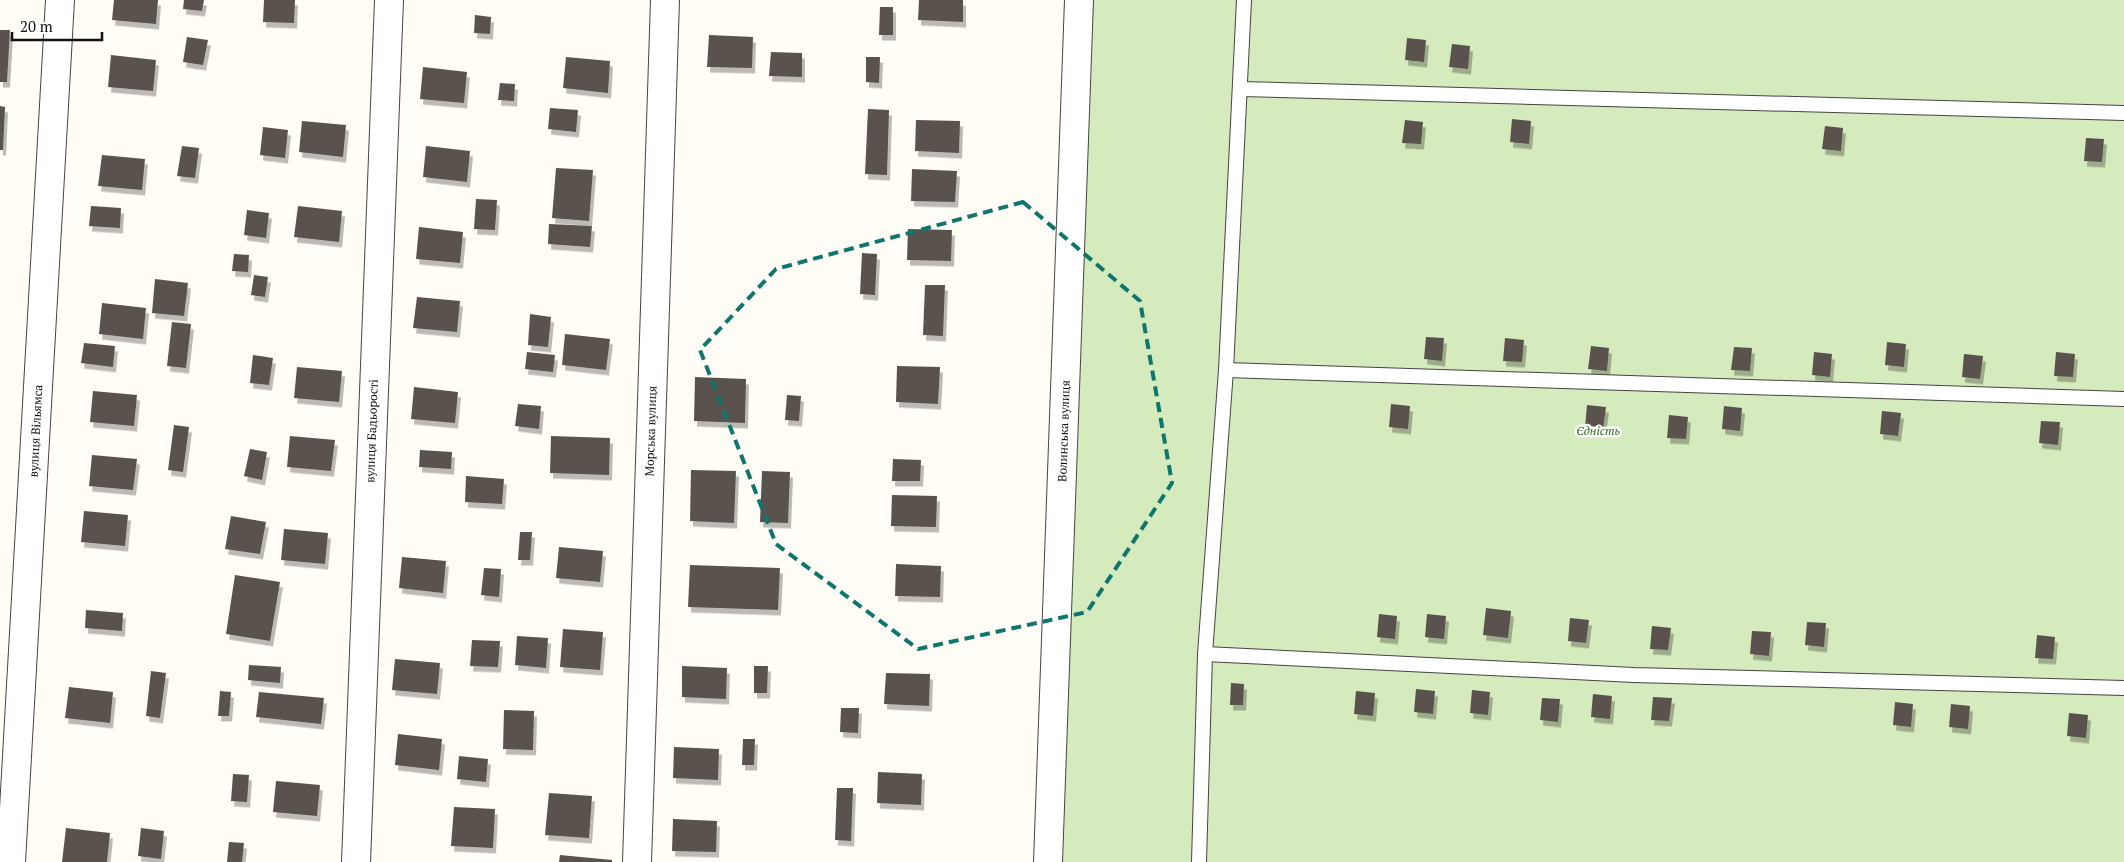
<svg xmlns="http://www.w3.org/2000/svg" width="2124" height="862" viewBox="0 0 2124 862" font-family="'PT Serif',serif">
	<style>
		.green { fill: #d5ebbd }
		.building { fill: #5a524d; filter: url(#shadow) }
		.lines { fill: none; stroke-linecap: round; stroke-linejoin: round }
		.lane-casing { stroke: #444; stroke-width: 16 }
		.street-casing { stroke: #444; stroke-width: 30 }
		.lane { stroke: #fff; stroke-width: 14 }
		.street { stroke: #fff; stroke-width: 28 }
		.marked { fill: none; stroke: #0f766e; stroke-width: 4; stroke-dasharray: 10 6; stroke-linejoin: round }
		.labels { text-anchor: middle; stroke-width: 5; stroke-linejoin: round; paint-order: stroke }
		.street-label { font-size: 12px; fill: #111; stroke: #fff }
		.park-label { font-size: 12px; font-style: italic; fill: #2f6b1f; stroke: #fff }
	</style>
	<defs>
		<filter id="shadow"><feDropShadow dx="3" dy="5.5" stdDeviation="0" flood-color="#0004"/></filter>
	</defs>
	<rect width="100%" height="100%" fill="#fffdf5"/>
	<path class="green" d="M1087 0H2124V862H1057Z"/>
	<g class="building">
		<path d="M114 0H158L156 24 112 20Z"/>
		<path d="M184 0H204L202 11 183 9Z"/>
		<path d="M264 0H295L294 23 263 22Z"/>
		<path d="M919 0H963V22L918 20Z"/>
		<path d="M880 7H893V35H879Z"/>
		<path d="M475 15 491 17 490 34 474 33Z"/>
		<path d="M0 30H10L7 82H0Z"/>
		<path d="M709 35 753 37 752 68 707 67Z"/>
		<path d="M187 37 208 40 203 65 183 62Z"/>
		<path d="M1407 38 1426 40 1424 62 1405 60Z"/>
		<path d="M1452 44 1470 46 1468 69 1449 67Z"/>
		<path d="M771 52 802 53V77L769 76Z"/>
		<path d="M111 55 156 60 153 91 108 87Z"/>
		<path d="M566 57 610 61 608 93 563 88Z"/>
		<path d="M866 57H880L879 83 866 82Z"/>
		<path d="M423 67 467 72 464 103 420 99Z"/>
		<path d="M500 83 515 84 514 101 498 100Z"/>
		<path d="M0 106 5 107 3 150H0Z"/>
		<path d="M550 108 578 110 576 132 548 129Z"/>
		<path d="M868 109 889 110 887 175 865 174Z"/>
		<path d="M1512 119 1531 121 1529 144 1510 142Z"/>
		<path d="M916 120 960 121 959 153 915 151Z"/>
		<path d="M1405 120 1423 122 1421 144 1402 143Z"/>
		<path d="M302 121 346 125 343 157 299 152Z"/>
		<path d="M1825 126 1843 128 1841 151 1822 149Z"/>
		<path d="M263 127 288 130 285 158 260 155Z"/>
		<path d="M2086 138 2104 139 2102 162 2084 161Z"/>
		<path d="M182 146 199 148 195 178 177 176Z"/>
		<path d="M426 146 470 151 467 182 423 177Z"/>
		<path d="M102 155 145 159 142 190 98 186Z"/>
		<path d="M556 168 593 170 589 221 552 218Z"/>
		<path d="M912 169 957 171 955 202 911 201Z"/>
		<path d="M476 199 497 200 495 230 474 229Z"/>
		<path d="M91 206 121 208 120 228 89 226Z"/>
		<path d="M298 206 342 211 339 242 294 237Z"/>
		<path d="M247 210 269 213 266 238 244 235Z"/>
		<path d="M549 224 592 226 590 247 548 244Z"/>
		<path d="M419 227 463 232 460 263 416 259Z"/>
		<path d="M908 229 952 230 951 261 907 260Z"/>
		<path d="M862 253 877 254 875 295 860 294Z"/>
		<path d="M234 254 249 255 248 272 232 271Z"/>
		<path d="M254 275 268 277 265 297 251 295Z"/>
		<path d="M155 279 188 283 184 316 152 313Z"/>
		<path d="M925 285H945L943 336 923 335Z"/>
		<path d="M417 297 460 301 457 332 413 328Z"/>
		<path d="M102 303 146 308 143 339 99 334Z"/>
		<path d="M530 314 551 317 548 347 528 345Z"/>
		<path d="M172 322 191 324 186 368 167 366Z"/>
		<path d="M565 334 610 339 606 370 562 365Z"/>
		<path d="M1426 337 1444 338 1442 361 1424 359Z"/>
		<path d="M1505 338 1524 340 1522 362 1503 361Z"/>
		<path d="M1887 342 1906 344 1904 367 1885 365Z"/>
		<path d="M84 343 115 346 113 367 81 363Z"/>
		<path d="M1591 346 1609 348 1607 371 1588 369Z"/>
		<path d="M1734 347 1752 348 1750 371 1731 370Z"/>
		<path d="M527 352 555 355 553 372 525 369Z"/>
		<path d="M1814 352 1832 354 1830 377 1812 375Z"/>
		<path d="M2056 352 2075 354 2073 377 2054 376Z"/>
		<path d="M1964 354 1983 356 1980 379 1962 377Z"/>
		<path d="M253 355 273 358 269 385 250 383Z"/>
		<path d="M897 366 940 367 938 404 896 402Z"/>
		<path d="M297 367 342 371 339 402 294 398Z"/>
		<path d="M695 377 746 379 745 423 694 421Z"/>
		<path d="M414 387 458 392 455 423 411 419Z"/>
		<path d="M93 391 137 395 134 426 90 422Z"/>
		<path d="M787 395 801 396 799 421 785 420Z"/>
		<path d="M518 404 541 406 539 429 515 426Z"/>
		<path d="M1391 404 1410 406 1408 429 1389 427Z"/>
		<path d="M1587 405 1606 407 1603 430 1585 428Z"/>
		<path d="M1724 406 1742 408 1740 431 1722 429Z"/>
		<path d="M1882 411 1901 413 1898 436 1880 434Z"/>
		<path d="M1669 415 1688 417 1686 439 1667 438Z"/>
		<path d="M2041 421 2060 422 2058 445 2039 443Z"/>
		<path d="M174 425 189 427 183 472 168 470Z"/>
		<path d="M290 436 335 440 331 471 287 467Z"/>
		<path d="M551 436 610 438 609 475 550 473Z"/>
		<path d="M250 449 267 452 262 480 244 476Z"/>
		<path d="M420 450 452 452 451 469 419 467Z"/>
		<path d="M92 455 137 459 133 490 89 486Z"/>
		<path d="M893 459 921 460 920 481H892Z"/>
		<path d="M691 470 736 471 734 523 690 521Z"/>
		<path d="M762 471 790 472 788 523 760 522Z"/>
		<path d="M466 476 504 479 502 504 465 502Z"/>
		<path d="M892 495 937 496 936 527 891 526Z"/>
		<path d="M84 511 128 515 125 546 81 542Z"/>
		<path d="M231 516 266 522 260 554 225 549Z"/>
		<path d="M284 529 328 533 325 564 281 560Z"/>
		<path d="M520 532H532L530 560H518Z"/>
		<path d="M559 547 603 551 600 582 556 578Z"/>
		<path d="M402 557 446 561 443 593 399 588Z"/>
		<path d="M896 564 941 566 940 597 895 596Z"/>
		<path d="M690 565 780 568 778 610 688 607Z"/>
		<path d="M484 568 501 569 499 597 481 595Z"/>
		<path d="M235 575 280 582 270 641 226 634Z"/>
		<path d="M1486 608 1511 611 1508 638 1483 635Z"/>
		<path d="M86 610 123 613 122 631 85 628Z"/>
		<path d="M1379 614 1397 616 1395 639 1377 637Z"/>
		<path d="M1427 614 1446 616 1444 639 1425 637Z"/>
		<path d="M1570 618 1589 620 1586 643 1568 641Z"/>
		<path d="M1807 622 1826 623 1824 647 1805 645Z"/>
		<path d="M1652 626 1671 628 1668 650 1650 649Z"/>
		<path d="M563 629 603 632 600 670 560 667Z"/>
		<path d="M1752 631 1771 632 1769 656 1750 654Z"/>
		<path d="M2037 635 2055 637 2053 659 2035 658Z"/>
		<path d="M517 636 548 638 546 668 515 665Z"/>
		<path d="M472 640 500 641 498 667 470 666Z"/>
		<path d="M395 659 440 663 437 694 392 690Z"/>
		<path d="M249 665 281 667 280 683 248 680Z"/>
		<path d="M682 666 727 668 726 699 682 697Z"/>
		<path d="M754 666H768L767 693H754Z"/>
		<path d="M151 671 166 673 160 718 146 716Z"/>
		<path d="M886 673 930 674 929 706 884 704Z"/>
		<path d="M1231 683 1244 684 1243 705H1230Z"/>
		<path d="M69 687 113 692 110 723 65 718Z"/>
		<path d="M1416 689 1435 691 1433 714 1414 712Z"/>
		<path d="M1472 690 1490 692 1488 715 1470 713Z"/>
		<path d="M220 691 231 692 229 716H218Z"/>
		<path d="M1356 691 1375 693 1373 716 1354 714Z"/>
		<path d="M259 692 324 698 321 724 256 717Z"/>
		<path d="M1593 694 1612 696 1610 719 1591 717Z"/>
		<path d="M1653 697 1672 698 1669 721 1651 720Z"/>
		<path d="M1542 698 1560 699 1558 722 1540 720Z"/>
		<path d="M1895 702 1913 704 1911 727 1893 725Z"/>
		<path d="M1951 704 1970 706 1968 729 1949 727Z"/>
		<path d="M841 708H859L858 733 840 732Z"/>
		<path d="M504 710 534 711 533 750 503 749Z"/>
		<path d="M2069 713 2088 715 2086 738 2067 736Z"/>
		<path d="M398 734 442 739 439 770 395 765Z"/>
		<path d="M743 739H755L754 765H742Z"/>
		<path d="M674 747 719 749 718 780 673 778Z"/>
		<path d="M459 756 488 759 486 782 457 779Z"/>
		<path d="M878 772 922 774 921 805 877 803Z"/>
		<path d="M233 774 249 775 247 802 231 801Z"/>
		<path d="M276 781 320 785 317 816 273 812Z"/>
		<path d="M837 788H853L851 841 835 840Z"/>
		<path d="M549 793 592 796 589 838 545 835Z"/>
		<path d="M454 807 495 809 493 848 451 846Z"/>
		<path d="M673 819 717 821 716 852 672 851Z"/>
		<path d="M66 828 110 833 107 862H62Z"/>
		<path d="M141 828 164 831 161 859 138 856Z"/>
		<path d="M229 842 244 843 242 862H227Z"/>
		<path d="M560 855 612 860V862H559Z"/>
	</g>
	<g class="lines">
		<defs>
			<g id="lane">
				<path d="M1240 89 2124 113"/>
				<path d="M1226 370 2124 399"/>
				<path d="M1205 654 1634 675 2124 688"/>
				<path d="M1199 862 1205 654 1226 370 1244 0"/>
			</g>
			<g id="street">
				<path d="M11 862 60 0"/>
				<path d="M356 862 389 0"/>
				<path d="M637 862 665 0"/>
				<path d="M1048 862 1079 0"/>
			</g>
		</defs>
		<use href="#lane" class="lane-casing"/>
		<use href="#street" class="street-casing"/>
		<use href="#lane" class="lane"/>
		<use href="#street" class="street"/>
	</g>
	<path class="marked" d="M1023 202 1140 301 1172 483 1087 612 918 649 776 544 700 350 776 269Z"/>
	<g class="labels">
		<g class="street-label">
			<text transform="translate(36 431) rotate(-87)" y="4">вулиця Вільямса</text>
			<text transform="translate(372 431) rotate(-88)" y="4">вулиця Бадьорості</text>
			<text transform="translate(651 431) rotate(-88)" y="4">Морська вулиця</text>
			<text transform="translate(1064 431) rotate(-88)" y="4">Волинська вулиця</text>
		</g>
		<g class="park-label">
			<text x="1598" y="435">Єдність</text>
		</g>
	</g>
	<path d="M12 32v8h90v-8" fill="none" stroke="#111111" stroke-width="2.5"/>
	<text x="20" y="32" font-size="15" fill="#111111" stroke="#ffffff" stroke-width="4" paint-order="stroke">20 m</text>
</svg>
